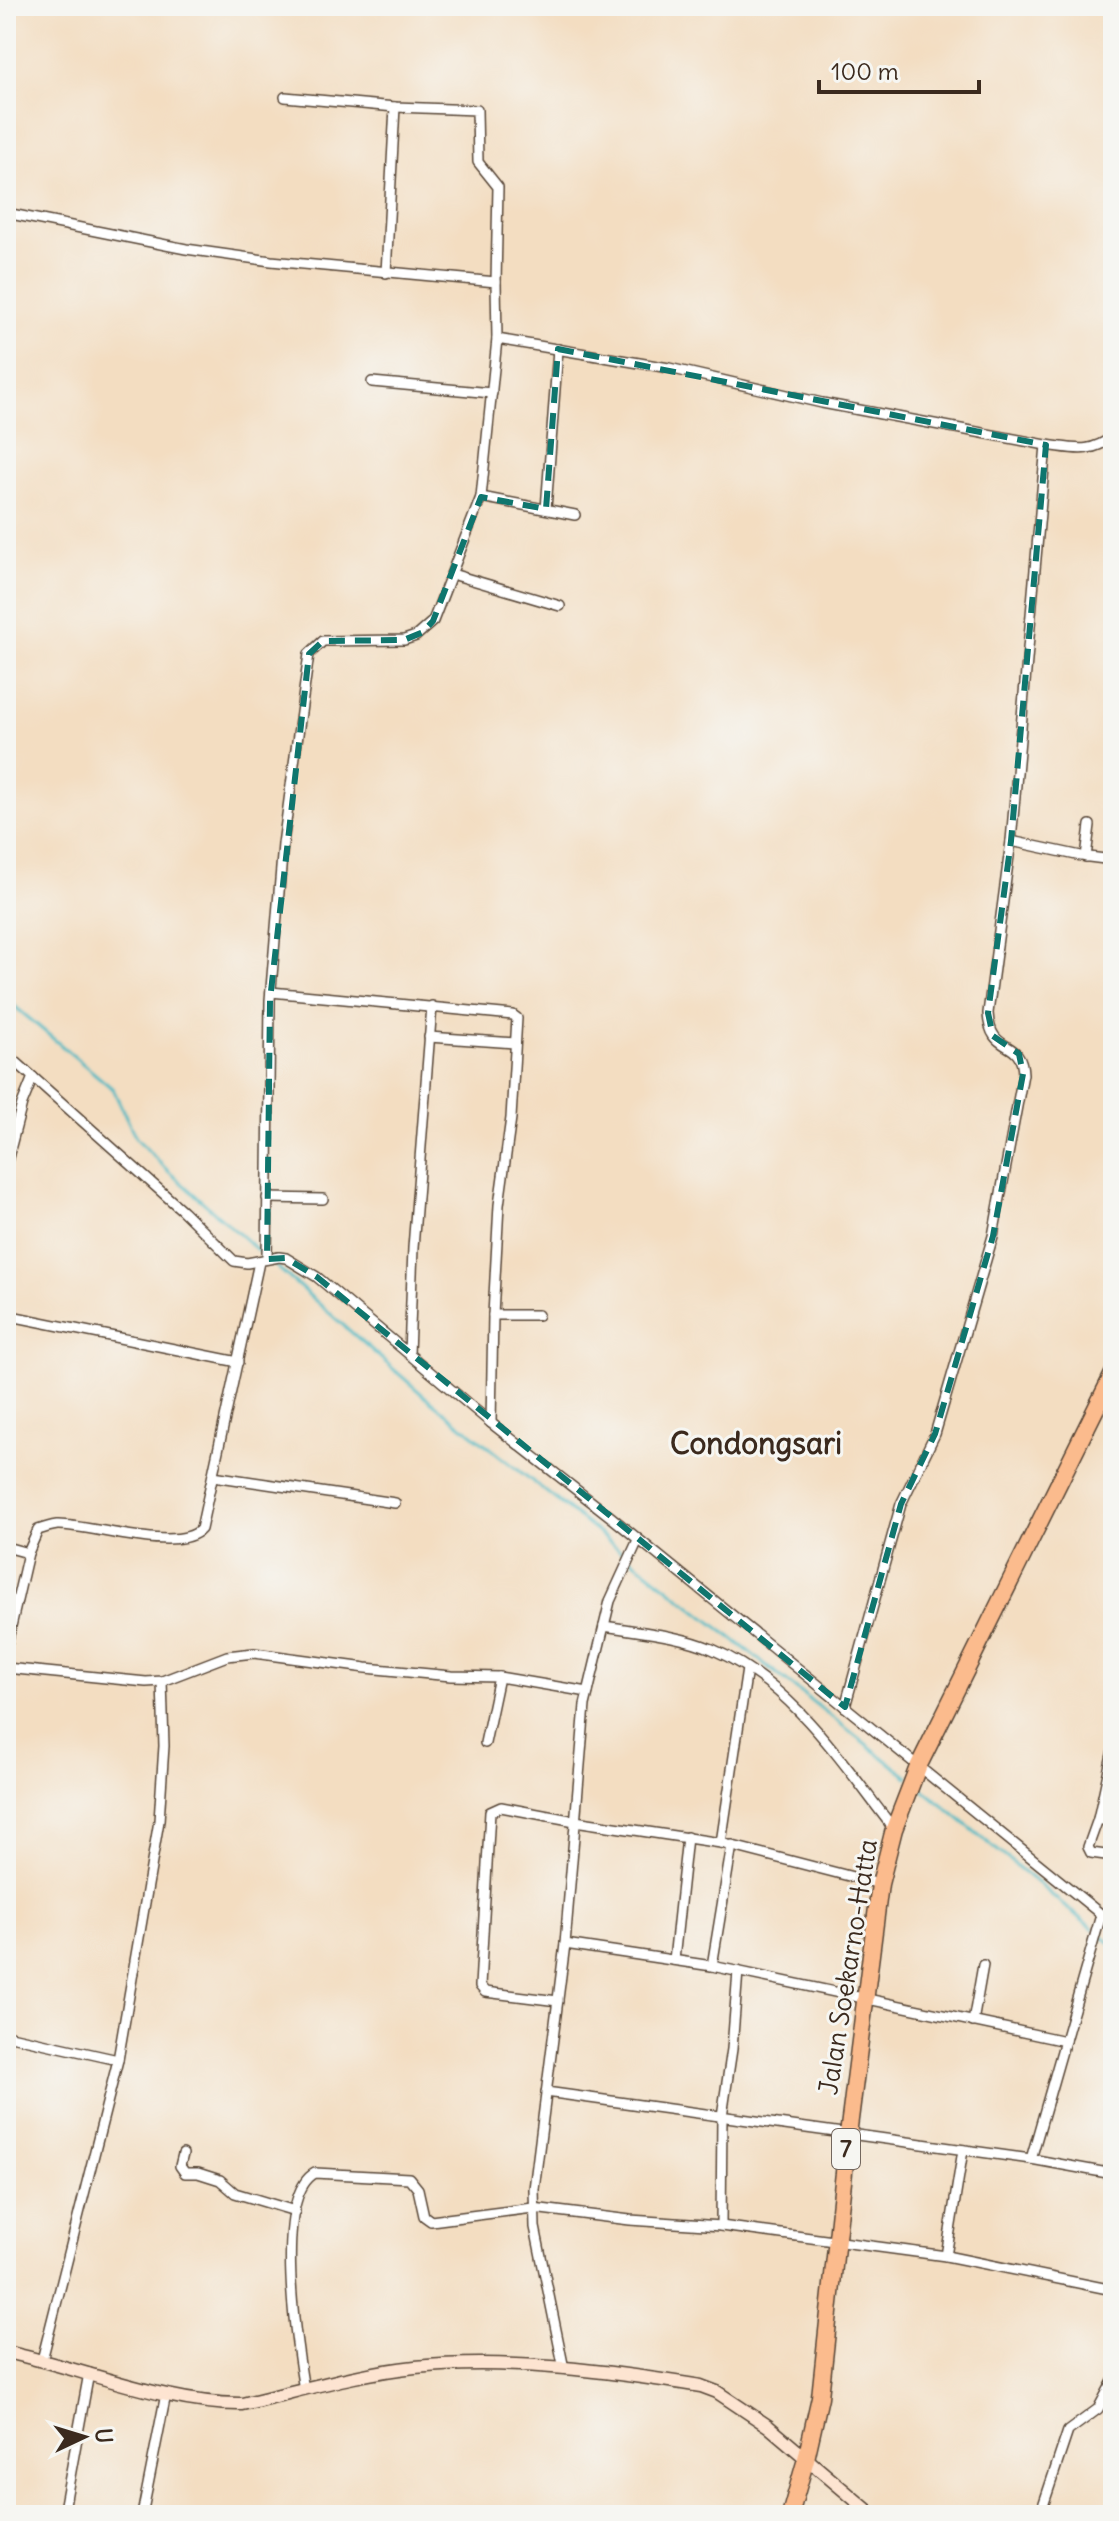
<svg xmlns="http://www.w3.org/2000/svg" width="1119" height="2521" viewBox="0 0 1119 2521" font-family="Delius,sans-serif">
	<style>
		.lines { fill: none; stroke-linecap: round; stroke-linejoin: round }
		.stream { stroke: #4ab8c2; stroke-width: 3 }
		.street-casing { stroke: #574536; stroke-width: 12 }
		.secondary-casing { stroke: #574536; stroke-width: 15 }
		.highway-casing { stroke: #574536; stroke-width: 19 }
		.street { stroke: #fff; stroke-width: 9 }
		.secondary { stroke: #fde4d1; stroke-width: 12 }
		.highway { stroke: #fbbb8d; stroke-width: 16 }
		.marked { fill: none; stroke: #0f766e; stroke-width: 6; stroke-dasharray: 16 10; stroke-linejoin: round }
		.labels { text-anchor: middle; stroke-width: 6; stroke-linejoin: round; paint-order: stroke }
		.shield { fill: #f6f6f2; stroke: #73675e; stroke-width: 2 }
		.shield-label { font-size: 24px; font-weight: bold; fill: #3b2a1e }
		.street-label { font-size: 26px; fill: #3b2a1e; stroke: #f6f6f2 }
		.quarter-label { font-size: 30px; font-weight: bold; fill: #3b2a1e; stroke: #f6f6f2 }
	</style>
	<rect width="100%" height="100%" fill="#f6f6f2"/>
	<filter id="ink" filterUnits="userSpaceOnUse"><feTurbulence type="fractalNoise" baseFrequency=".0125" numOctaves="2"/><feDisplacementMap in="SourceGraphic" scale="16" xChannelSelector="R" yChannelSelector="G"/><feConvolveMatrix kernelMatrix="1 2 1 2 8 2 1 2 1" color-interpolation-filters="sRGB"/></filter>
	<filter id="wash" filterUnits="userSpaceOnUse"><feTurbulence type="fractalNoise" baseFrequency=".006" numOctaves="4" result="noise"/><feDisplacementMap in="SourceGraphic" scale="32" xChannelSelector="R" yChannelSelector="G"/><feGaussianBlur stdDeviation="1.8" result="paint"/><feColorMatrix in="noise" values="0 0 0 0 0 0 0 0 0 0 0 0 0 0 0 0 0 1.4 0 .05"/><feComposite in="paint" operator="in"/></filter>
	<g filter="url(#wash)">
		<rect width="100%" height="100%" fill="#f3ddc1"/>
		<g class="lines">
			<g class="stream">
				<path d="M6 999 113 1089 136 1138 168 1171 264 1256"/>
				<path d="M270 1261 423 1395 908 1777"/>
				<path d="M917 1784 1093 1929"/>
				<path d="M1099 1934 1113 1945"/>
			</g>
		</g>
	</g>
	<g filter="url(#ink)">
		<g class="lines">
			<defs>
				<g id="street">
					<path d="M285 97 395 107 477 110 478 162 498 187 496 282"/>
					<path d="M6 213 186 249 271 261 496 282 497 339 481 497 433 621 416 636 404 640 323 641 309 654 283 844 270 1000 267 1259"/>
					<path d="M386 273 395 107"/>
					<path d="M497 339 669 368 822 403 1046 445C1073 448 1090 455 1113 436"/>
					<path d="M372 382 492 393"/>
					<path d="M481 497 575 515"/>
					<path d="M546 509 558 349"/>
					<path d="M452 574 560 606"/>
					<path d="M1011 841 1081 856 1113 860"/>
					<path d="M1086 857 1090 825"/>
					<path d="M271 992 513 1015 517 1018 511 1118 499 1205 493 1315 491 1423"/>
					<path d="M429 1037 515 1043"/>
					<path d="M6 1053 183 1211 234 1261 247 1263 279 1257 286 1258 317 1277 491 1423 611 1517 1113 1924"/>
					<path d="M6 1165 22 1104 33 1077"/>
					<path d="M267 1198 323 1199"/>
					<path d="M6 1315 238 1362"/>
					<path d="M493 1315H538"/>
					<path d="M409 1354 413 1248 432 1006"/>
					<path d="M213 1476 395 1503"/>
					<path d="M6 1547 28 1553"/>
					<path d="M604 1626C640 1632 679 1635 712 1649 792 1683 843 1764 894 1829"/>
					<path d="M6 1648 28 1553 38 1530C44 1528 51 1526 57 1525 90 1524 179 1554 201 1529L259 1262"/>
					<path d="M6 1668 146 1682 162 1681 227 1656 254 1653 366 1668 451 1676 499 1677 588 1692"/>
					<path d="M845 1707 901 1504 935 1434 993 1236 1023 1074C1022 1036 990 1057 988 1013L1011 841 1046 445"/>
					<path d="M485 1743 499 1677"/>
					<path d="M1113 1750 1098 1819 1088 1847 1091 1853 1113 1856"/>
					<path d="M1098 1819 1113 1822"/>
					<path d="M721 1843 747 1669"/>
					<path d="M565 1944 712 1966 1065 2041"/>
					<path d="M674 1960 687 1837"/>
					<path d="M712 1966 732 1845"/>
					<path d="M558 2001 485 1992 480 1986 490 1812 501 1807 575 1821 721 1843 880 1884"/>
					<path d="M973 2022 983 1965"/>
					<path d="M6 2035 118 2060"/>
					<path d="M546 2092 1031 2159 1113 2174"/>
					<path d="M183 2154 180 2166 185 2173H198L220 2180 235 2193 295 2211"/>
					<path d="M1031 2159 1101 1915"/>
					<path d="M721 2226 722 2116 732 2049 738 1971"/>
					<path d="M946 2256 963 2150"/>
					<path d="M42 2360 118 2060 159 1821 164 1746 162 1681"/>
					<path d="M564 2369 535 2227 534 2189 565 1944 585 1705 610 1601 638 1540"/>
					<path d="M304 2390C297 2348 272 2197 315 2173L409 2178 418 2189 424 2216 431 2221 533 2208 630 2220 721 2226 946 2256 1113 2290"/>
					<path d="M63 2515 89 2373"/>
					<path d="M142 2515 166 2394"/>
					<path d="M1040 2515 1068 2431 1098 2409 1113 2381"/>
				</g>
				<path id="secondary" d="M6 2352C81 2368 168 2405 242 2404 299 2391 357 2373 415 2367 510 2358 608 2371 701 2386L717 2392 768 2426 873 2515"/>
				<path id="highway" d="M790 2515 806 2459 820 2397 848 2135 880 1884 894 1829 918 1767 1113 1374"/>
			</defs>
			<use href="#street" class="street-casing"/>
			<use href="#secondary" class="secondary-casing"/>
			<use href="#highway" class="highway-casing"/>
			<use href="#street" class="street"/>
			<use href="#secondary" class="secondary"/>
			<use href="#highway" class="highway"/>
		</g>
	</g>
	<path class="marked" d="M558 349 1046 445 1011 841 988 1013 993 1036 1019 1054 1023 1074 993 1236 935 1434 901 1504 845 1707 317 1277 286 1258 267 1259 270 1000 309 654 323 641 404 640 423 632 433 621 481 497 546 509Z"/>
	<g class="labels">
		<rect class="shield" x="832" y="2129" width="28" height="40" rx="6"/>
		<g class="shield-label">
			<text x="846" y="2157">7</text>
		</g>
		<g class="street-label">
			<text transform="translate(848 1967) rotate(-81)" y="9">Jalan Soekarno-Hatta</text>
		</g>
		<g class="quarter-label">
			<text x="756" y="1454">Condongsari</text>
		</g>
	</g>
	<rect width="1119" height="2521" fill="none" stroke="#f6f6f2" stroke-width="32"/>
	<g transform="translate(84 2437) rotate(86)" stroke="#f6f6f2" stroke-width="6" paint-order="stroke">
	<path d="M0-6L14 30L0 20L-14 30Z" fill="#3b2a1e"/>
	<text y="-12" font-size="22" font-weight="bold" text-anchor="middle" fill="#3b2a1e">U</text>
	</g>
	<path d="M819 80v12h160v-12" fill="none" stroke="#3b2a1e" stroke-width="4"/>
	<text x="831" y="80" font-size="24" fill="#3b2a1e" stroke="#f6f6f2" stroke-width="6" paint-order="stroke">100 m</text>
</svg>
